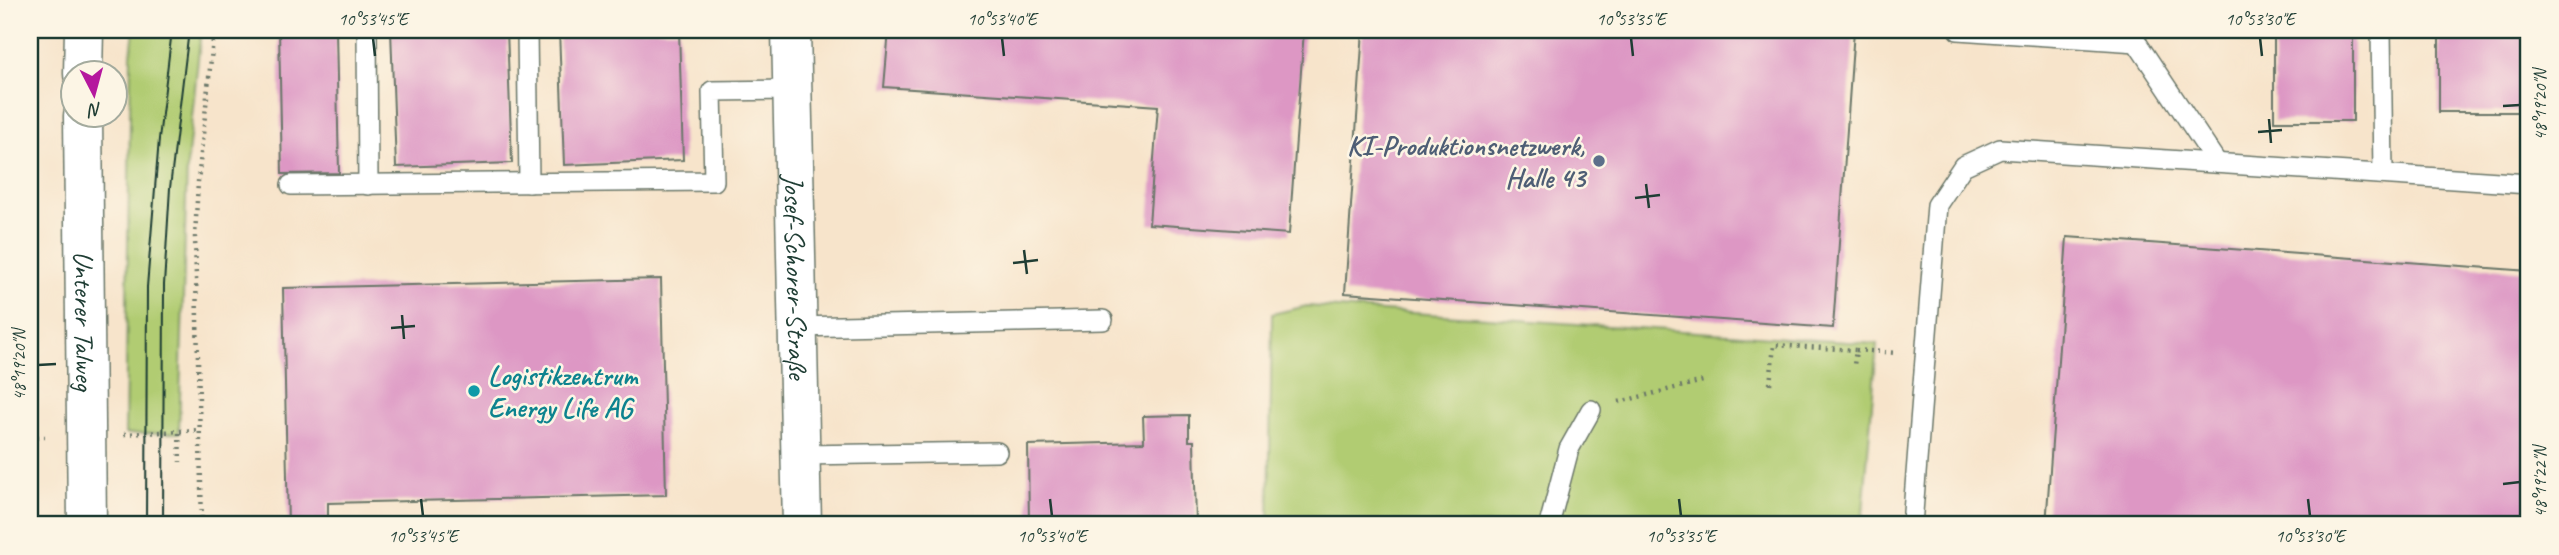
<svg xmlns="http://www.w3.org/2000/svg" width="2559" height="555" viewBox="0 0 2559 555" font-family="Caveat,sans-serif">
	<style>
		.green { fill: #b1cc72; stroke: #688453; stroke-width: 2 }
		.building { fill: #dd97c4 }
		.lines { fill: none; stroke-linecap: round; stroke-linejoin: round }
		.service-casing { stroke: #6b7769; stroke-width: 22 }
		.tertiary-casing { stroke: #6b7769; stroke-width: 41 }
		.path { stroke: #6b7769; stroke-width: 4.5; stroke-dasharray: 2 5; stroke-linecap: butt }
		.service { stroke: #fff; stroke-width: 19 }
		.tertiary { stroke: #fff; stroke-width: 38 }
		.tram { stroke: #1f3d34; stroke-width: 2 }
		.ticks { fill: none; stroke: #1f3d34; stroke-width: 2.5 }
		.service-dot { fill: #5c6f8a; stroke: #fcf5e5; stroke-width: 2.5 }
		.culture-dot { fill: #0f9aa8; stroke: #fcf5e5; stroke-width: 2.5 }
		.labels { text-anchor: middle; stroke-width: 5; stroke-linejoin: round; paint-order: stroke }
		.service-label { font-size: 28px; font-weight: bold; fill: #4e5e75; stroke: #fcf5e5; text-anchor: end }
		.street-label { font-size: 28px; fill: #1f3d34; stroke: #fcf5e5 }
		.culture-label { font-size: 28px; font-weight: bold; fill: #0d838f; stroke: #fcf5e5; text-anchor: start }
		.neatline { fill: none; stroke: #1f3d34; stroke-width: 2.5 }
		.ticks-label { font-size: 18px; text-anchor: middle; fill: #1f3d34 }
	</style>
	<rect width="100%" height="100%" fill="#fcf5e5"/>
	<filter id="ink" filterUnits="userSpaceOnUse"><feTurbulence type="fractalNoise" baseFrequency=".0143" numOctaves="2"/><feDisplacementMap in="SourceGraphic" scale="14" xChannelSelector="R" yChannelSelector="G"/><feConvolveMatrix kernelMatrix="1 2 1 2 8 2 1 2 1" color-interpolation-filters="sRGB"/></filter>
	<filter id="wash" filterUnits="userSpaceOnUse"><feTurbulence type="fractalNoise" baseFrequency=".00686" numOctaves="4" result="noise"/><feDisplacementMap in="SourceGraphic" scale="28" xChannelSelector="R" yChannelSelector="G"/><feGaussianBlur stdDeviation="1.57" result="paint"/><feColorMatrix in="noise" values="0 0 0 0 0 0 0 0 0 0 0 0 0 0 0 0 0 1.4 0 .05"/><feComposite in="paint" operator="in"/></filter>
	<g filter="url(#wash)">
		<rect width="100%" height="100%" fill="#f7e4cb"/>
		<g class="green">
			<path d="M134 30H201L187 165 179 433 125 434 131 55Z"/>
			<path d="M1307 306 1877 344 1862 525H1269L1272 314Z"/>
		</g>
		<g id="blocks">
			<g class="building">
				<path d="M279 30H336L339 173 282 174Z"/>
				<path d="M391 30H507L512 163 396 167Z"/>
				<path d="M559 30H679L683 160 564 165Z"/>
				<path d="M889 30H1304L1289 234 1149 224 1158 106 884 87Z"/>
				<path d="M1363 30H1854L1833 328 1345 293Z"/>
				<rect x="2274" y="30" width="79" height="91"/>
				<rect x="2439" y="30" width="90" height="82"/>
				<path d="M2067 237 2529 271V525H2046Z"/>
				<path d="M661 279 666 495 328 503V525H288L283 288Z"/>
				<path d="M1189 415V441H1194L1196 525H1029L1028 445 1144 442 1143 416Z"/>
			</g>
		</g>
	</g>
	<g filter="url(#ink)">
		<use href="#blocks" fill-opacity="0" stroke="#6b7769" stroke-width="2"/>
		<g class="lines">
			<defs>
				<g id="service">
					<path d="M367 30 368 185"/>
					<path d="M527 30 529 183"/>
					<path d="M1958 30 2137 42"/>
					<path d="M2381 30 2383 174"/>
					<path d="M2129 31 2217 163"/>
					<path d="M291 185 714 181 712 91 792 90"/>
					<path d="M797 327 1103 320"/>
					<path d="M801 455 997 452"/>
					<path d="M1549 525 1569 449 1591 410"/>
					<path d="M1912 525 1937 205 1963 166 2000 149 2529 184"/>
				</g>
				<g id="tertiary">
					<path id="s1" d="M791 30 802 525"/>
					<path d="M83 74 84 30"/>
					<path id="s2" d="M83 116 87 525"/>
				</g>
			</defs>
			<use href="#service" class="service-casing"/>
			<use href="#tertiary" class="tertiary-casing"/>
			<g class="path">
				<path d="M1856 350 1897 353"/>
				<path d="M1770 384 1774 345 1856 350 1854 365"/>
				<path d="M1619 402 1703 381"/>
				<path d="M30 428 31 525"/>
				<path d="M179 433 180 462"/>
				<path d="M124 434 200 430"/>
				<path d="M30 437H45"/>
				<path d="M202 525 195 237 198 182 214 30"/>
			</g>
			<use href="#service" class="service"/>
			<use href="#tertiary" class="tertiary"/>
			<g class="tram">
				<path d="M146 525 147 287 159 139 172 30"/>
				<path d="M163 525 164 285 170 188 189 30"/>
			</g>
		</g>
	</g>
	<path class="ticks" d="M373 38 375 56M1002 38 1004 56M1631 38 1633 56M2260 38 2262 56M2503 106 2520 105M2269 119 2271 143M2258 132 2282 130M1646 184 1649 208M1635 198 1660 195M1024 250 1027 274M1013 263 1038 260M402 315 404 339M391 328 415 326M38 365 56 364M2503 484 2520 482M421 499 423 516M1050 499 1052 516M1679 499 1681 516M2308 499 2310 516"/>
	<circle class="service-dot" cx="1599" cy="161" r="7"/>
	<circle class="culture-dot" cx="474" cy="391" r="7"/>
	<g class="labels">
		<g class="service-label">
			<text x="1585" y="155">KI-Produktionsnetzwerk,<tspan x="1585" dy="32">Halle 43</tspan></text>
		</g>
		<g class="street-label">
			<text dy="10" stroke="none"><textPath href="#s1" startOffset="247">Josef-Schorer-Straße</textPath></text>
			<text dy="10" stroke="none"><textPath href="#s2" startOffset="205">Unterer Talweg</textPath></text>
		</g>
		<g class="culture-label">
			<text x="488" y="385">Logistikzentrum<tspan x="488" dy="32">Energy Life AG</tspan></text>
		</g>
	</g>
	<rect width="2559" height="555" fill="none" stroke="#fcf5e5" stroke-width="77"/>
	<g transform="translate(94 94) rotate(174)"><circle r="33" fill="#fcf5e5" stroke="#a4ab9e" stroke-width="2"/>
	<path d="M0-5L12 26L0 18L-12 26Z" fill="#b5179e"/>
	<text y="-10" font-size="19" font-weight="bold" text-anchor="middle" fill="#1f3d34">N</text>
	</g>
	<rect x="38" y="38" width="2482" height="478" class="neatline"/>
	<g class="ticks-label">
		<text x="373" y="25">10°53'45"E</text>
		<text x="1002" y="25">10°53'40"E</text>
		<text x="1631" y="25">10°53'35"E</text>
		<text x="2260" y="25">10°53'30"E</text>
		<text transform="translate(2540 105) rotate(-90)" y="6">48°19'20"N</text>
		<text transform="translate(19 365) rotate(-90)" y="6">48°19'20"N</text>
		<text transform="translate(2540 482) rotate(-90)" y="6">48°19'22"N</text>
		<text x="423" y="542">10°53'45"E</text>
		<text x="1052" y="542">10°53'40"E</text>
		<text x="1681" y="542">10°53'35"E</text>
		<text x="2310" y="542">10°53'30"E</text>
	</g>
</svg>
